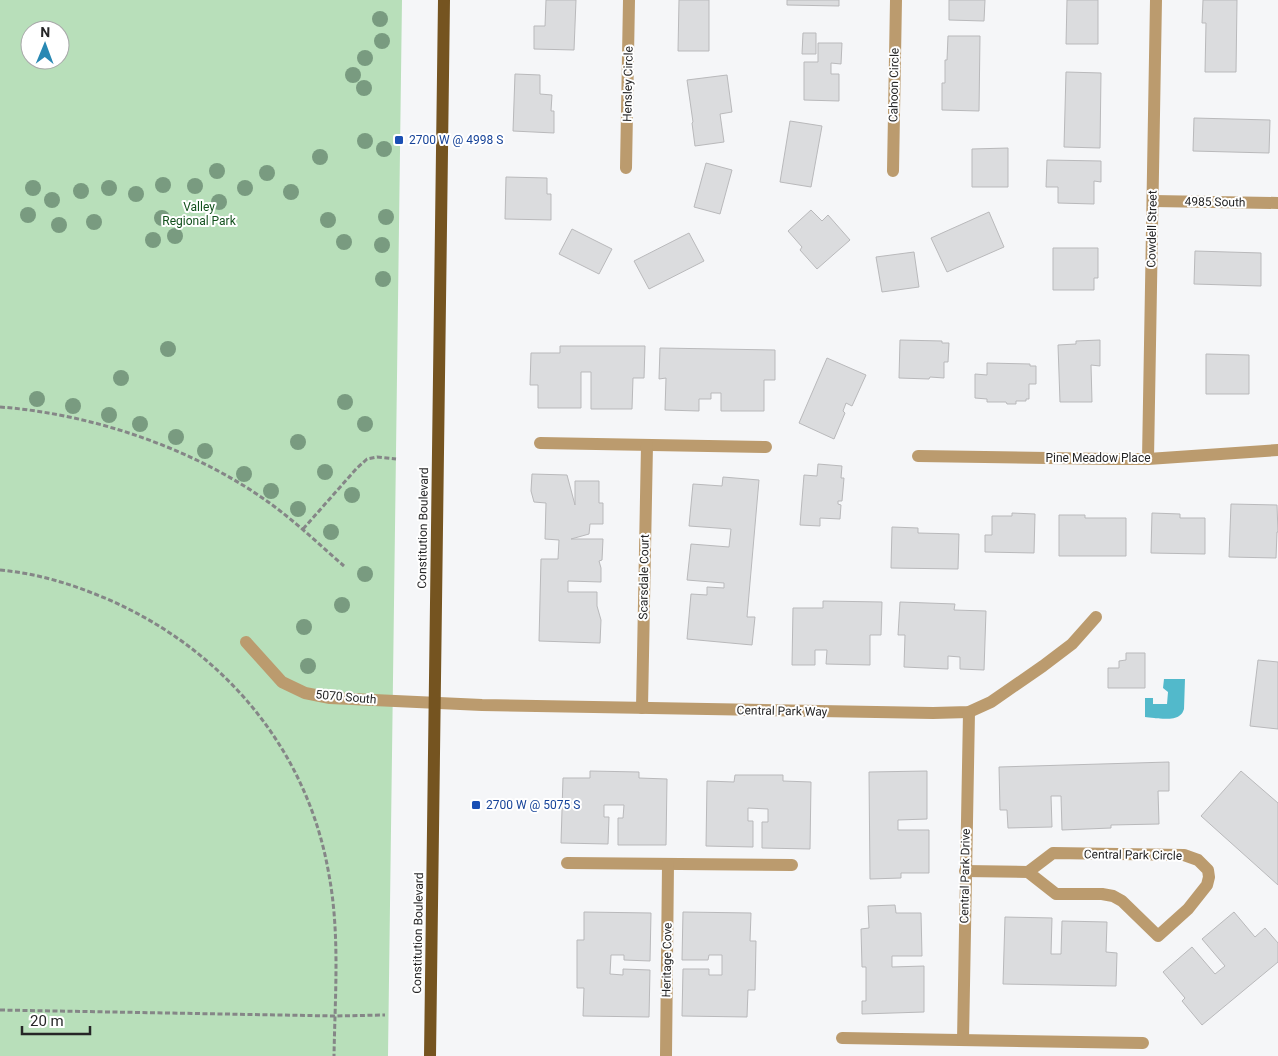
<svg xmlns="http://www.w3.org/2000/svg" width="1278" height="1056" viewBox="0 0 1278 1056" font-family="Roboto,sans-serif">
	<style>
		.green { fill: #b8dfba; fill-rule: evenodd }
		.water { fill: #52b9cb }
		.building { fill: #dbdcde; stroke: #b9b9bb }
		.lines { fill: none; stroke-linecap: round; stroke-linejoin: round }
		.path { stroke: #858687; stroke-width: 3; stroke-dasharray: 5 2.5; stroke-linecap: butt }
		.minor { stroke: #bb9b6e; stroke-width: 12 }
		.major { stroke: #755420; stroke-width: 12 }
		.tree { fill: #799b80 }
		.transit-dot { fill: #1a4fb4; stroke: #fff; stroke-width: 2 }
		.labels { text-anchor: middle; stroke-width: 4; stroke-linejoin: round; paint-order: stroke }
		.street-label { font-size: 12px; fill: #262627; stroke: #fff }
		.transit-label { font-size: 12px; fill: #164399; stroke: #fff; text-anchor: start }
		.park-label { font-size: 12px; fill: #13511d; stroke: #fff }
	</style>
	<rect width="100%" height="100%" fill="#f5f6f8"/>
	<path class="green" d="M0 0H402L388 1056H0ZM30 30H60V60H30Z"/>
	<path class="water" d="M1164 679H1185L1184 709C1183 712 1182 714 1179 716 1173 721 1153 718 1145 717V698H1153V704H1167L1168 692 1163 688Z"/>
	<g class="building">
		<path d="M546 0H576L574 50 534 49V26H545Z"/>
		<path d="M679 0H709V51H678Z"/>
		<path d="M787 0H839V6L787 5Z"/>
		<path d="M949 0H985L984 21 949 20Z"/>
		<path d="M1067 0H1098V44H1066Z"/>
		<path d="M1203 0H1237L1236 72H1205L1206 23H1202Z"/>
		<path d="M803 33H816V54H802Z"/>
		<path d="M948 36H980L979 111 942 110V83H945V60H947Z"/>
		<path d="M818 43H842L841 64 831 63V74H839V101L804 100V62H818Z"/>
		<path d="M1066 72 1101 73 1100 148 1064 147Z"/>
		<path d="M515 74 540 75V94L552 95 551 111H554V133L513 131Z"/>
		<path d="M727 75 732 112 720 114 724 142 695 146 692 123 693 122 687 80Z"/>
		<path d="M1194 118 1270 120 1269 153 1193 151Z"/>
		<path d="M790 121 822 126 811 187 780 182Z"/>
		<path d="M1008 148V187H972V149Z"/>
		<path d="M1047 160 1101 161V182L1094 181V204L1058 203V187H1046Z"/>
		<path d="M706 163 732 170 720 214 694 207Z"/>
		<path d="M506 177 547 178V194H551V220L505 219Z"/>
		<path d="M811 210 822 221 828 215 850 240 817 269 800 250 802 247 788 231Z"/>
		<path d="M989 212 1004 247 947 272 931 238Z"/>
		<path d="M572 229 612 249 599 274 559 254Z"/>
		<path d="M689 233 704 261 649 289 634 261Z"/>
		<path d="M1053 248H1098V278H1094V290H1053Z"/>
		<path d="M1195 251 1261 253V286L1194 284Z"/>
		<path d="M914 252 919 287 882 292 876 257Z"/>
		<path d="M900 340 942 341V343H949L948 362H944V378L930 377 929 379 899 378Z"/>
		<path d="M1100 340V366L1091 365 1092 402H1060L1058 345 1076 344V341Z"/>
		<path d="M560 346H645L644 378H633L632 409H591V372H581V408H538V385H530L531 353H560Z"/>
		<path d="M660 348 775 350V380H764V411H721V393H711V399H699V411L665 410 666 378 659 379Z"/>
		<path d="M1206 354 1249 355V394H1206Z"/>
		<path d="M827 358 866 375 852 406 846 403 843 411 845 413 834 439 799 423Z"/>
		<path d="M987 363 1030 364V366H1036V384H1029V399H1026V401H1016V404H1007L1006 402H987V399L975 398V374L987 375Z"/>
		<path d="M818 464 842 466 841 478H844L842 501H838V504L841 505 840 519 820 518V526L800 525 804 475 817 476Z"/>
		<path d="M532 474 567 475 575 505V481H599V503H603V524H590L589 534 571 539H603L602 560 599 561 601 568V582L568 581V592H597V606L601 620 600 643 539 641 541 559H558L559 540 545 539 546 503 534 502 531 491Z"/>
		<path d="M723 477 759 480 747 617H755L752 645 687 639 691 594 707 595V587L724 588V583L687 580 691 544 729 547 731 529 689 526 693 484 722 486Z"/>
		<path d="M1231 504 1277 505 1278 532H1277L1276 558 1229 557Z"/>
		<path d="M1012 513 1035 514 1034 553 985 552V535H992V516H1012Z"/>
		<path d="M1152 513 1180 514V518H1205V554L1151 553Z"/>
		<path d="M1059 515H1085V518H1126V556H1059Z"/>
		<path d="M892 527 918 528V533L959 534 958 569 891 568Z"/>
		<path d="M823 601 882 602 881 635H870V665L826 664 827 650H815V665H792L793 608H823Z"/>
		<path d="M900 602 955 604 954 610 986 611 984 670 960 669V657L948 656V669L904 667 905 635H898Z"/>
		<path d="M1126 653H1145V688H1108V668H1119V661L1126 660Z"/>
		<path d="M1258 660 1278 662V729L1250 726Z"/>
		<path d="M1169 762V791H1158L1159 824 1111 825V828L1062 830 1061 796H1051L1052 827 1008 828 1007 810H1000L999 767Z"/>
		<path d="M590 771 639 772V778L667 779 666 845H618V818H623L624 805H604V817H609L608 844 561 843 563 778H590Z"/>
		<path d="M927 771V819L898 820V830H929V873H901V878L870 879 869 772Z"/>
		<path d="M1241 771 1278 803V885L1201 816Z"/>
		<path d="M735 775H783V781L811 782 810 849 762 848V822H768V809L748 808V821H753V847L706 846 707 781 734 782Z"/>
		<path d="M895 905 896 913H921L922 956H892V967L924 966V1012L862 1014V1001H866V967H862L861 929 869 928 868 906Z"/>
		<path d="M584 912 651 913 650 961 624 960V955H611L610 974 623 975V969L650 970 649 1017 583 1016 584 988H577V940H584Z"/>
		<path d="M683 912 751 913 750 941H756L755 990H748L747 1017 682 1016 683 969H709V975H722V955H709L708 960H682Z"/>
		<path d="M1234 912 1255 937 1265 928 1278 943V962L1202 1025 1182 1001 1185 998 1163 972 1192 947 1215 974 1225 966 1202 939Z"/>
		<path d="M1005 917 1052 918 1051 954H1061L1062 921 1107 922 1106 952 1117 953 1116 986 1003 984Z"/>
	</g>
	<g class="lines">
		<g class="path">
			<path d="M0 407C94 414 199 450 275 507 299 525 321 546 344 566"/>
			<path d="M303 529 357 468 367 459 377 457 396 459"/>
			<path d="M0 570C33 573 65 582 95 594 217 642 307 745 329 875 340 934 335 996 334 1056"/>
			<path d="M0 1010 335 1016 385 1015"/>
		</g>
		<g class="minor">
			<path d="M626 168 629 0"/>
			<path d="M893 171 896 0"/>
			<path d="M1153 201 1278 203"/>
			<path d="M540 443 766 447"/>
			<path d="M918 456 1111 459H1148L1278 450"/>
			<path d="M1148 459 1156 0"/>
			<path d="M246 642 282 682 305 693 330 698 482 705 933 713 969 712 991 702 1043 666 1072 644 1096 617"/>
			<path d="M642 708 647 445"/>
			<path d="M567 863 792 865"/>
			<path d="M965 871 1028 872 1053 853 1184 855 1198 860 1208 870 1209 877 1207 885 1188 909 1158 936 1122 901 1113 896 1102 894H1056L1028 872"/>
			<path d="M842 1038 1143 1043"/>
			<path d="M963 1040 969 712"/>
			<path d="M666 1056 668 864"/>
		</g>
		<path class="major" d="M430 1056 444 0"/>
	</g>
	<g class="tree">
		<circle cx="380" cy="19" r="8"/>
		<circle cx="382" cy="41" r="8"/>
		<circle cx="365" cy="58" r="8"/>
		<circle cx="353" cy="75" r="8"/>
		<circle cx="364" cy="88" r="8"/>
		<circle cx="365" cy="141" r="8"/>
		<circle cx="384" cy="149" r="8"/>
		<circle cx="320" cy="157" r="8"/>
		<circle cx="217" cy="171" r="8"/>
		<circle cx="267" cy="173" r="8"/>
		<circle cx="163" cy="185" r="8"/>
		<circle cx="195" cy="186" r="8"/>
		<circle cx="33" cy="188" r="8"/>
		<circle cx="109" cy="188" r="8"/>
		<circle cx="245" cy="188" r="8"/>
		<circle cx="81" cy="191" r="8"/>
		<circle cx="291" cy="192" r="8"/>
		<circle cx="136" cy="194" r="8"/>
		<circle cx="52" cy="200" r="8"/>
		<circle cx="219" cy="202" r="8"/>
		<circle cx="28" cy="215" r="8"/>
		<circle cx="386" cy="217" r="8"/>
		<circle cx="162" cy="218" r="8"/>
		<circle cx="328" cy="220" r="8"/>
		<circle cx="94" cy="222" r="8"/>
		<circle cx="59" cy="225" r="8"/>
		<circle cx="175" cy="236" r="8"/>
		<circle cx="153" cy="240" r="8"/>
		<circle cx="344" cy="242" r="8"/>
		<circle cx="382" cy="245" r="8"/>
		<circle cx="383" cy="279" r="8"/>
		<circle cx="168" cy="349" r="8"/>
		<circle cx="121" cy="378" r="8"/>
		<circle cx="37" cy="399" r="8"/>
		<circle cx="345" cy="402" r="8"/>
		<circle cx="73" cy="406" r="8"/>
		<circle cx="109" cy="415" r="8"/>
		<circle cx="140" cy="424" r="8"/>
		<circle cx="365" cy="424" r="8"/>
		<circle cx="176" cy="437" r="8"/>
		<circle cx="298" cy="442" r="8"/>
		<circle cx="205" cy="451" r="8"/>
		<circle cx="325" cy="472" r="8"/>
		<circle cx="244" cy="474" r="8"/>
		<circle cx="271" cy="491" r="8"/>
		<circle cx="352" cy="495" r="8"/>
		<circle cx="298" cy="509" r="8"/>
		<circle cx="331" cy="532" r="8"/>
		<circle cx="365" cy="574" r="8"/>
		<circle cx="342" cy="605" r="8"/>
		<circle cx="304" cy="627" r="8"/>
		<circle cx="308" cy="666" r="8"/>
	</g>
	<g class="transit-dot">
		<rect x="394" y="135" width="10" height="10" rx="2.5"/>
		<rect x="471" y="800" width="10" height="10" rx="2.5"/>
	</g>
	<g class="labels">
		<g class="street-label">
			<text transform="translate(628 84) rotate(-89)" y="4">Hensley Circle</text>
			<text transform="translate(894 85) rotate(-89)" y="4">Cahoon Circle</text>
			<text transform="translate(1215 202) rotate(1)" y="4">4985 South</text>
			<text transform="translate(1152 229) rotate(-89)" y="4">Cowdell Street</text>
			<text x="1098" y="462">Pine Meadow Place</text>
			<text transform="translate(423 528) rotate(-89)" y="4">Constitution Boulevard</text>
			<text transform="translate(644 577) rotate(-89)" y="4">Scarsdale Court</text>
			<text transform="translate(346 697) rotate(5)" y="4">5070 South</text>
			<text transform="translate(782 711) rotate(1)" y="4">Central Park Way</text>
			<text transform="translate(1133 855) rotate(1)" y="4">Central Park Circle</text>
			<text transform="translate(965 876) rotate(-89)" y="4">Central Park Drive</text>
			<text transform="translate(418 933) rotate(-89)" y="4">Constitution Boulevard</text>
			<text transform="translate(667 960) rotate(-89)" y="4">Heritage Cove</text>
		</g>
		<g class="transit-label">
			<text x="409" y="144">2700 W @ 4998 S</text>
			<text x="486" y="809">2700 W @ 5075 S</text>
		</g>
		<g class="park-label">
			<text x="199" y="211">Valley<tspan x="199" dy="14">Regional Park</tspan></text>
		</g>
	</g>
	<g transform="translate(45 45) rotate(1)"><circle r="24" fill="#ffffff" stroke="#a8a8a9"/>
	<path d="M0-4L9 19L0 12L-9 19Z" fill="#2888b3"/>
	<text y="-8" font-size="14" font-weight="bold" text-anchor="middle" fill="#262627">N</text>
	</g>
	<path d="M22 1026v8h68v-8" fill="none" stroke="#262627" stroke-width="2.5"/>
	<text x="30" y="1026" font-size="15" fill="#262627" stroke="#ffffff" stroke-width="4" paint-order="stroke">20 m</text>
</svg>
